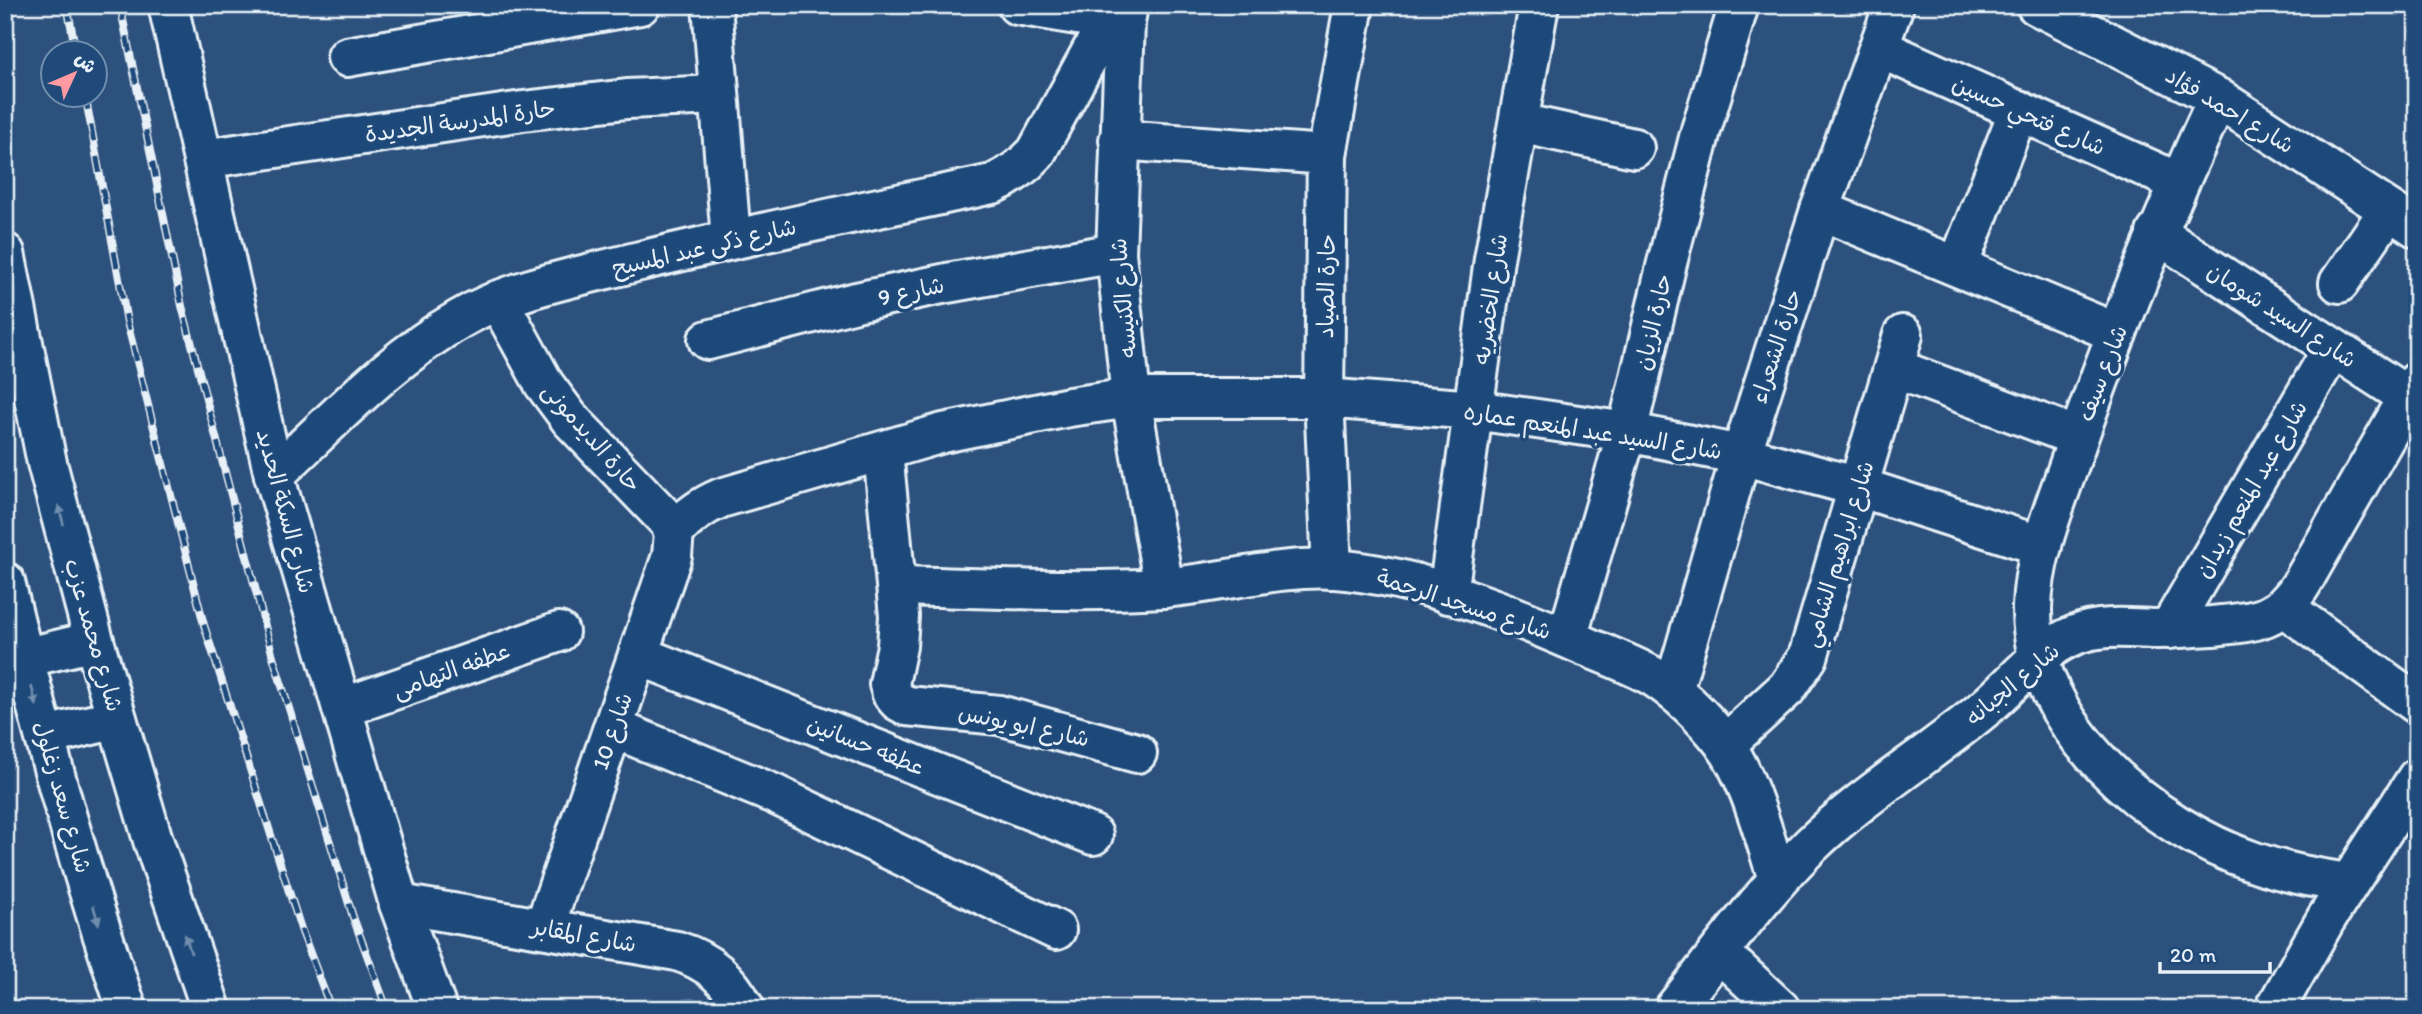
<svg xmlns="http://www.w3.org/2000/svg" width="2422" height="1014" viewBox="0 0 2422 1014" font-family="Itim,'Playpen Sans Arabic',sans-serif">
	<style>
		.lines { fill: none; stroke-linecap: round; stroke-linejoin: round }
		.minor-casing { stroke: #e8f1f8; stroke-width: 44 }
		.minor { stroke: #1f4a7a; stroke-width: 38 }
		.rail-casing { stroke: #e8f1f8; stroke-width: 8 }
		.rail { stroke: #1f4a7a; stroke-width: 5; stroke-dasharray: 16; stroke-linecap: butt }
		.oneway { fill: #6f8dac }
		.labels { text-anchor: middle; stroke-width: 7; stroke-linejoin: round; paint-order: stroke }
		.street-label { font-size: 23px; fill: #e8f1f8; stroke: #1f4a7a }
	</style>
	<rect width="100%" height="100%" fill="#2d517d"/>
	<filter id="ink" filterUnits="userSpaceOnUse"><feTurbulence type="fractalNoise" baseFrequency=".0143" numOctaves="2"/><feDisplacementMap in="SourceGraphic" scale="14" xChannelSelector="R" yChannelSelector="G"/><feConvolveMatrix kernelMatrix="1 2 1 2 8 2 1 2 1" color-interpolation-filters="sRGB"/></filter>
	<g filter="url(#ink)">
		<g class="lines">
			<defs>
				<g id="minor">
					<path d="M168 5 274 475 399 904 437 1009"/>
					<path d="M712 5 731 239"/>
					<path d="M1017 5 1125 23"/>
					<path d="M1128 5 1125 23 1116 253 1131 398 1164 588"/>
					<path d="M2036 5 2218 98 2417 228"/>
					<path d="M1879 48 2178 182"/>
					<path d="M347 57 640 5"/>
					<path d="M2218 98C2162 218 2111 340 2069 465 2053 511 2033 558 2032 608 2031 727 2151 827 2255 862 2286 873 2316 878 2348 883"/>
					<path d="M1519 123 1634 148"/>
					<path d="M1119 140 1327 155"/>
					<path d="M203 159 523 111 627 99 719 95"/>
					<path d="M1820 210 2117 333"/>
					<path d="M2156 233 2407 396"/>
					<path d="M5 253 47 463 94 641 153 840 211 1009"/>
					<path d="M1958 266 2019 110"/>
					<path d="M2339 283 2389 210"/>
					<path d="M498 300 544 384 570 419 668 521 674 532 672 556 544 928"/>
					<path d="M708 340 856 302 947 283 1116 253"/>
					<path d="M1894 368 2078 437"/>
					<path d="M883 452 899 616 897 646 889 684 892 694 898 701 907 706 999 715 1137 753"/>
					<path d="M274 475C333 421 390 359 460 319 513 288 577 277 636 262 755 233 874 209 993 184 1011 176 1023 167 1036 153L1108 21"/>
					<path d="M674 532C688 516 702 506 721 498L943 433 1069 407 1131 398H1324L1474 410 1627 432 1741 455 1859 487 2042 546"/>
					<path d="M1332 569 1324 398 1327 155 1354 5"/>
					<path d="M5 582C40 726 79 869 127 1009"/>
					<path d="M898 586C985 588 1074 593 1162 588 1217 584 1282 565 1335 569 1416 575 1512 614 1587 647 1609 656 1633 665 1654 677 1680 694 1704 718 1723 742 1750 778 1764 837 1778 879"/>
					<path d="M1448 594 1494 259 1539 5"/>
					<path d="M2284 607 2417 704"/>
					<path d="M2169 629 2333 348"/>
					<path d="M1567 638 1627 432 1666 267 1701 130 1739 5"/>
					<path d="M638 655 1093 835"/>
					<path d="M5 665 24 658 94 641"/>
					<path d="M1673 691 1741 455 1820 210 1894 5"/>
					<path d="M342 708 559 632"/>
					<path d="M613 728 774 794 1056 930"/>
					<path d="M45 736 117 719"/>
					<path d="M1725 745 1787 688 1808 657 1903 335"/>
					<path d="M399 904 677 951C709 961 729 979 745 1009"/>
					<path d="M1719 952 1780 1009"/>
					<path d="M1674 1009C1718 954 1760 896 1810 846 1861 796 1929 755 1985 708 2014 684 2039 649 2075 635 2099 625 2127 628 2153 629 2173 629 2192 627 2212 626 2252 622 2279 622 2302 583L2417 382"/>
					<path d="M2275 1009 2326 919 2417 778"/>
				</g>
			</defs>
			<use href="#minor" class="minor-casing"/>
			<use href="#minor" class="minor"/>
			<defs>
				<g id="rail">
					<path d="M67 5 76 52"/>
					<path d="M120 5 182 306 272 653 353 917 387 1009"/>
					<path d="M85 94 127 322 204 625 301 929 331 1009"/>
				</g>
			</defs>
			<use href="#rail" class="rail-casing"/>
			<use href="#rail" class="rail"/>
		</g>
		<defs><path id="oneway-solid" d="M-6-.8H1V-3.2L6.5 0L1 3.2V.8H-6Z" transform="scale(1.75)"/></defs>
		<g class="oneway">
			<use href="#oneway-solid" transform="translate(61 515) rotate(-105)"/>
			<use href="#oneway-solid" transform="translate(34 696) rotate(75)"/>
			<use href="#oneway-solid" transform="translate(96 915) rotate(74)"/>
			<use href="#oneway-solid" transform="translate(188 944) rotate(-108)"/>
		</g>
	</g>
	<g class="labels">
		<g class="street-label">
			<text transform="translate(2230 110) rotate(31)" y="8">شارع احمد فؤاد</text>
			<text transform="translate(2029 115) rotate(24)" y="8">شارع فتحي حسين</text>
			<text transform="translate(460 121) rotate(-8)" y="8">حارة المدرسة الجديدة</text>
			<text transform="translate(704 247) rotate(-13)" y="8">شارع ذكى عبد المسيح</text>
			<text transform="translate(1326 286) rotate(-89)" y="8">حارة الصياد</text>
			<text transform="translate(911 291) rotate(-12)" y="8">شارع 9</text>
			<text transform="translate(1123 298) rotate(-95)" y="8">شارع الكنيسه</text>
			<text transform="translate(1490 299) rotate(-82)" y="8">شارع الخضريه</text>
			<text transform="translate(2282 315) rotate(33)" y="8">شارع السيد شومان</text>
			<text transform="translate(1653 322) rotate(-77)" y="8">حارة الزيان</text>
			<text transform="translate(1776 346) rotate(-72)" y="8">حارة الشعراء</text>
			<text transform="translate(2102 373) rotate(-69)" y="8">شارع سيف</text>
			<text transform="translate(1593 431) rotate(9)" y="8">شارع السيد عبد المنعم عماره</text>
			<text transform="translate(592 437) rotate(49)" y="8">حارة الديدمونى</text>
			<text transform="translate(2251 489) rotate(-60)" y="8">شارع عبد المنعم زيدان</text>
			<text transform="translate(286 511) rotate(75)" y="8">شارع السكة الحديد</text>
			<text transform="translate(1838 554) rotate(-73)" y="8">شارع ابراهيم الشامي</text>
			<text transform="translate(1464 604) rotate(18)" y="8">شارع مسجد الرحمة</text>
			<text transform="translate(94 635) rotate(74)" y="8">شارع محمد عزب</text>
			<text transform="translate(451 670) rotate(-20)" y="8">عطفه التهامى</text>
			<text transform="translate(2012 684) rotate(-40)" y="8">شارع الجبانه</text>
			<text transform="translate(1024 725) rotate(12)" y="8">شارع ابو يونس</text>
			<text transform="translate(612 731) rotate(-71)" y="8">شارع 10</text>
			<text transform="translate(866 745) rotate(22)" y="8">عطفه حسانين</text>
			<text transform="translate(63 797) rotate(74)" y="8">شارع سعد زغلول</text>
			<text transform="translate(584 935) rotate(10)" y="8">شارع المقابر</text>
		</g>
	</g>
	<rect width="2422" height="1014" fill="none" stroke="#1f4a7a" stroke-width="28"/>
	<rect x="14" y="14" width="2394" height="986" fill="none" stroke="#e8f1f8" stroke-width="2.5" filter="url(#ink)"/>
	<g transform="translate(74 74) rotate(46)"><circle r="33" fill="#1f4a7a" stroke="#6f8dac" stroke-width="2"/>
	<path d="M0-5L12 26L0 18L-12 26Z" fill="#ff9aa2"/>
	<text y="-10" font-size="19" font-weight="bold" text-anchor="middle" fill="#e8f1f8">ش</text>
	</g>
	<path d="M2160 962v10h110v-10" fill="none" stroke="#e8f1f8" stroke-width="3.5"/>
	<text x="2170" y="962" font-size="21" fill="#e8f1f8" stroke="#1f4a7a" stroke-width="5" paint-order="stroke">20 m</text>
</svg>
